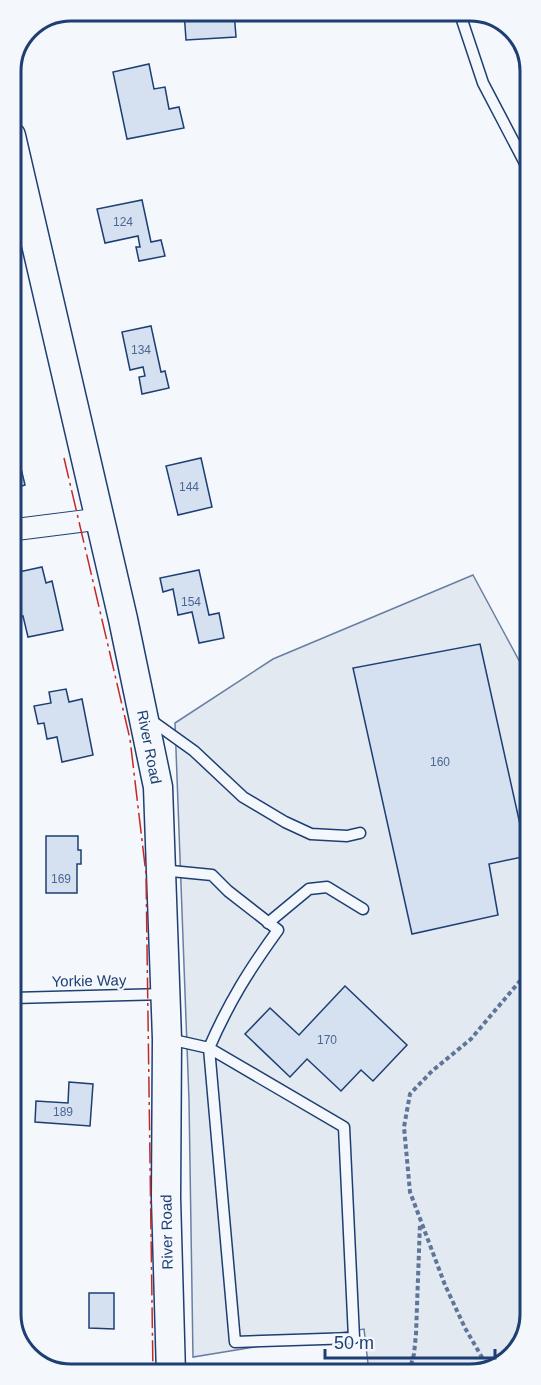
<svg xmlns="http://www.w3.org/2000/svg" width="541" height="1385" viewBox="0 0 541 1385" font-family="Helvetica,sans-serif">
	<style>
		.grass { fill: #e3e9f0; stroke: #687fa3; stroke-width: 1.5 }
		.building { fill: #d5e0f0; stroke: #1d3f73; stroke-width: 1.5 }
		.lines { fill: none; stroke-linecap: round; stroke-linejoin: round }
		.lane-casing { stroke: #1d3f73; stroke-width: 13 }
		.street-casing { stroke: #1d3f73; stroke-width: 23 }
		.secondary-casing { stroke: #1d3f73; stroke-width: 31 }
		.path { stroke: #5e769c; stroke-width: 4; stroke-dasharray: 4.5 3; stroke-linecap: butt }
		.lane { stroke: #f4f7fb; stroke-width: 10 }
		.street { stroke: #f4f7fb; stroke-width: 21 }
		.secondary { stroke: #f4f7fb; stroke-width: 28 }
		.power { stroke: #c62828; stroke-width: 1.5; stroke-dasharray: 21 4.5 3 4.5; stroke-linecap: butt }
		.labels { text-anchor: middle; stroke-width: 4.5; stroke-linejoin: round; paint-order: stroke }
		.number-label { font-size: 12px; fill: #4b6792 }
		.street-label { font-size: 15px; fill: #1d3f73; stroke: #f4f7fb }
		.rim { fill: none; stroke: #1d3f73; stroke-width: 3 }
	</style>
	<rect width="100%" height="100%" fill="#f4f7fb"/>
	<path class="grass" d="M473 575 529 679 530 1314 518 1351 489 1371 369 1372 364 1329 193 1357 189 1100 175 723 273 659Z"/>
	<g class="building">
		<path d="M184 11H234L236 37 186 40Z"/>
		<path d="M149 64 154 89 165 87 169 109 179 107 184 128 127 139 113 72Z"/>
		<path d="M142 200 151 242 161 240 165 256 139 261 136 247H140L138 236 105 243 97 209Z"/>
		<path d="M151 326 161 372 165 371 169 388 142 394 139 377 145 376 143 367 130 370 122 332Z"/>
		<path d="M14 439 25 485 12 489 11 440Z"/>
		<path d="M201 458 212 507 178 515 166 466Z"/>
		<path d="M42 567 46 583 52 581 63 630 28 637 23 616 20 617 16 600 20 599 14 573Z"/>
		<path d="M199 570 209 615 219 613 224 638 199 643 192 612 178 615 173 589 163 592 160 578Z"/>
		<path d="M480 644 527 856 489 864 498 915 412 934 353 668Z"/>
		<path d="M66 689 69 702 82 699 93 755 62 762 57 737 47 739 44 723 38 724 34 706 51 703 49 692Z"/>
		<path d="M46 836H78V850H81V864H77V893H46Z"/>
		<path d="M345 986 407 1045 373 1081 361 1070 341 1091 307 1059 290 1077 245 1034 270 1008 299 1035Z"/>
		<path d="M69 1082 93 1084 90 1126 35 1122 36 1101 68 1103Z"/>
		<path d="M89 1293H114V1329L89 1328Z"/>
	</g>
	<g class="lines">
		<defs>
			<g id="lane">
				<path d="M459 11 483 83 528 169"/>
				<path d="M148 718 194 751 243 797 285 822 311 834 347 836 360 833"/>
				<path d="M161 870 212 875 228 891 278 930C249 970 229 1002 209 1048L235 1342 354 1338 344 1127 209 1048 169 1039"/>
				<path d="M268 923 309 889 327 887 363 909"/>
				<path d="M13 998 165 994"/>
			</g>
			<path id="street" d="M12 530 99 519"/>
			<path id="secondary" d="M11 136 123 619 158 787 167 1039 166 1198 171 1374"/>
		</defs>
		<use href="#lane" class="lane-casing"/>
		<use href="#street" class="street-casing"/>
		<use href="#secondary" class="secondary-casing"/>
		<g class="path">
			<path d="M490 1371 465 1328 445 1285 410 1192 404 1127 410 1094 432 1071 471 1039 530 969"/>
			<path d="M409 1372 414 1354 416 1334 420 1223"/>
		</g>
		<use href="#lane" class="lane"/>
		<use href="#street" class="street"/>
		<use href="#secondary" class="secondary"/>
		<path class="power" d="M64 458 130 739 146 874 153 1374"/>
	</g>
	<g class="labels">
		<g class="number-label">
			<text x="123" y="226">124</text>
			<text x="141" y="354">134</text>
			<text x="189" y="491">144</text>
			<text x="191" y="606">154</text>
			<text x="440" y="766">160</text>
			<text x="61" y="883">169</text>
			<text x="327" y="1044">170</text>
			<text x="63" y="1116">189</text>
		</g>
		<g class="street-label">
			<text transform="translate(149 747) rotate(79)" y="5">River Road</text>
			<text transform="translate(89 981) rotate(-1)" y="5">Yorkie Way</text>
			<text transform="translate(167 1232) rotate(-91)" y="5">River Road</text>
		</g>
	</g>
	<path d="M0 0H541V1385H0ZM71 21H470A50 50 0 0 1 520 71V1314A50 50 0 0 1 470 1364H71A50 50 0 0 1 21 1314V71A50 50 0 0 1 71 21Z" fill="#f4f7fb" fill-rule="evenodd"/>
	<path class="rim" d="M71 21H470A50 50 0 0 1 520 71V1314A50 50 0 0 1 470 1364H71A50 50 0 0 1 21 1314V71A50 50 0 0 1 71 21Z"/>
	<path d="M325 1349v9h170v-9" fill="none" stroke="#1d3f73" stroke-width="3"/>
	<text x="334" y="1349" font-size="18" fill="#1d3f73" stroke="#f4f7fb" stroke-width="4.5" paint-order="stroke">50 m</text>
</svg>
